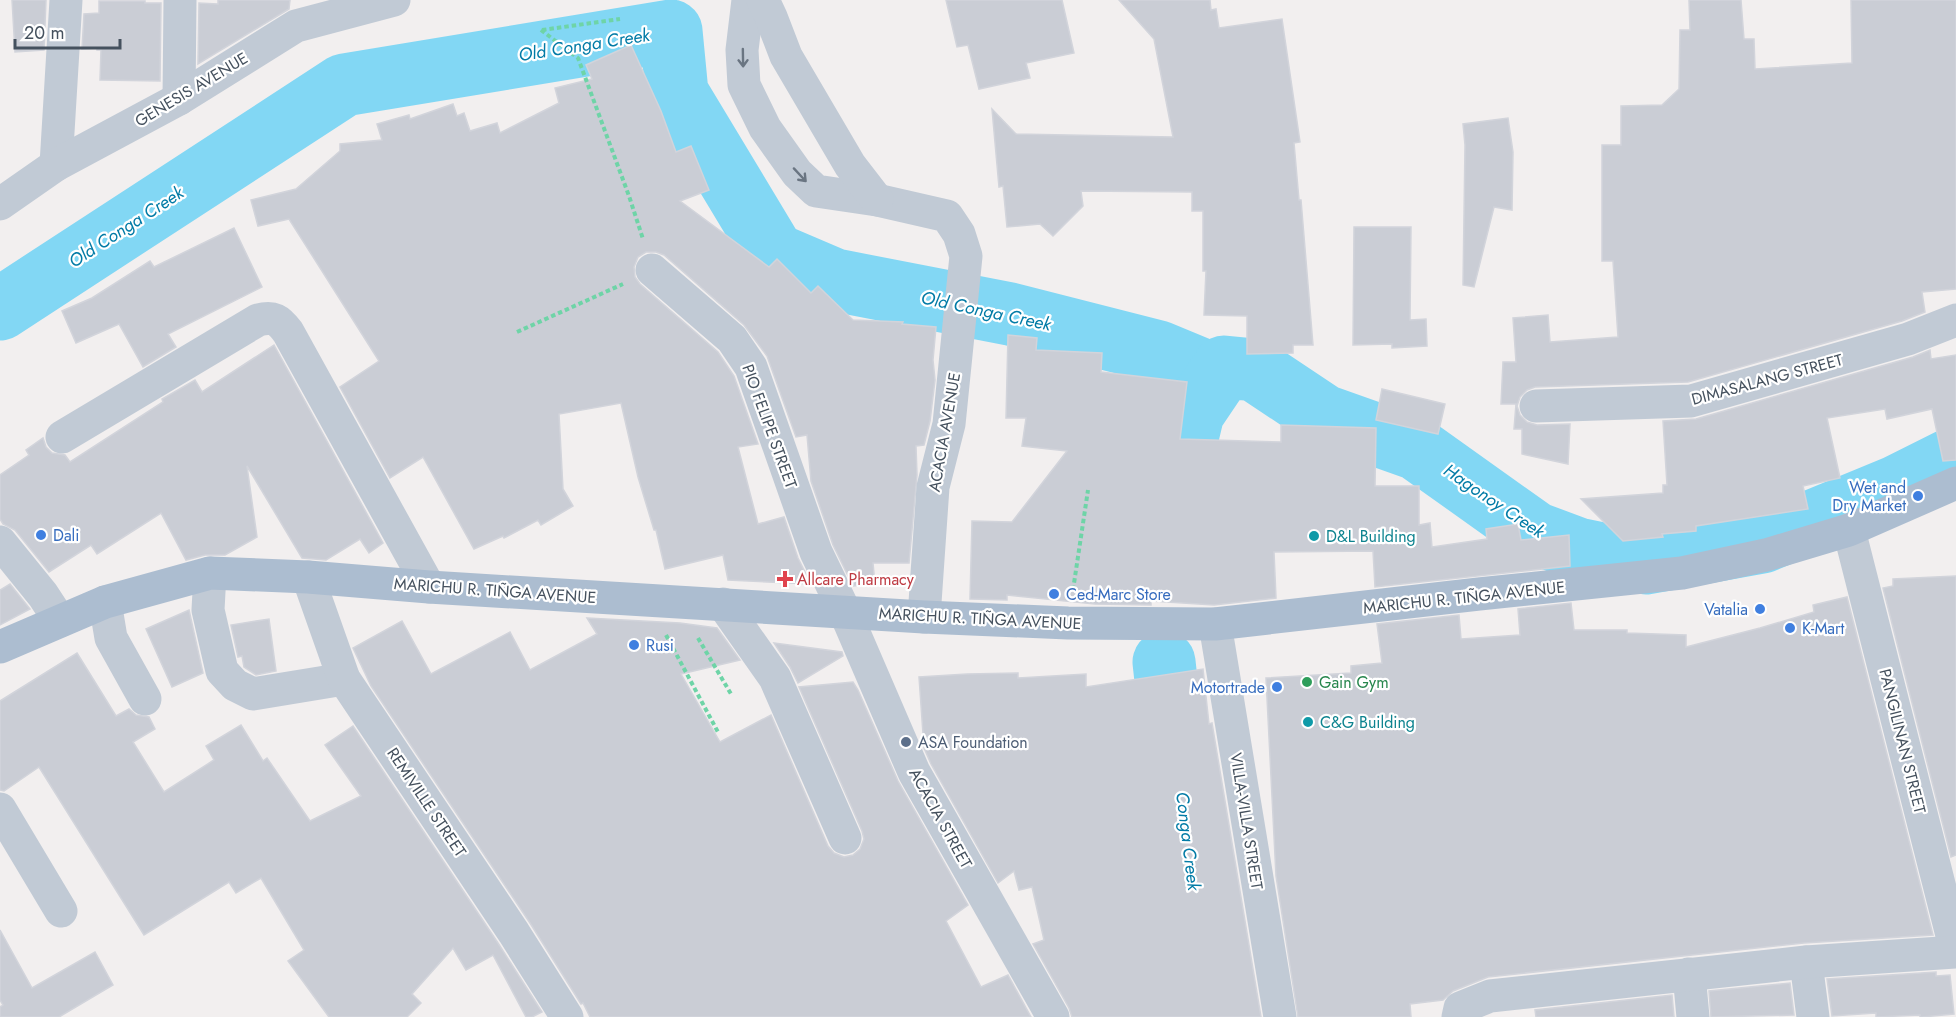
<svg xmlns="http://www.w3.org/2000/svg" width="1956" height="1017" viewBox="0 0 1956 1017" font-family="Jost,sans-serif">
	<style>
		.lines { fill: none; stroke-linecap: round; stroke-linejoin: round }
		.stream { stroke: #82d7f4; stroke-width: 10 }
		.river { stroke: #82d7f4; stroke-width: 63 }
		.building { fill: #cacdd5; stroke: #d2d4db; stroke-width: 1.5 }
		.path { stroke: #6ed4a7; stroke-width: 4; stroke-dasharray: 4.5 3; stroke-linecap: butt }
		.minor { stroke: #c1cad5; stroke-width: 33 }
		.major { stroke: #acbdd0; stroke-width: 33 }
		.oneway { stroke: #6a7582 }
		.shop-dot { fill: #3f7fe0; stroke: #fff; stroke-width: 2 }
		.culture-dot { fill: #0f9aa8; stroke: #fff; stroke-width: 2 }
		.health-dot { fill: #e0444e; stroke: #fff; stroke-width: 2 }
		.leisure-dot { fill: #2e9e5b; stroke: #fff; stroke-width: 2 }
		.service-dot { fill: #5c6f8a; stroke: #fff; stroke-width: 2 }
		.labels { text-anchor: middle; stroke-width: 4.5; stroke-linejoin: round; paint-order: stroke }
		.street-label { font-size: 16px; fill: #45515e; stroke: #fff }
		.shop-label { font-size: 16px; fill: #366cbe; stroke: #fff; text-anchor: start }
		.culture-label { font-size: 16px; fill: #0d838f; stroke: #fff; text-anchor: start }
		.health-label { font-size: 16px; fill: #be3a42; stroke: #fff; text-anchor: start }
		.leisure-label { font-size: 16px; fill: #27864d; stroke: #fff; text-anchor: start }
		.service-label { font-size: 16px; fill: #4e5e75; stroke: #fff; text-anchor: start }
		.water-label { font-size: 18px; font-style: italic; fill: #027ba6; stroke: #fff }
	</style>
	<rect width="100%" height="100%" fill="#f2efef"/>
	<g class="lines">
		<path class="stream" d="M670 0 671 31"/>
		<g class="river">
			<path d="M0 309 344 85 671 31 677 93 774 254 835 280 1010 314 1159 352 1217 376"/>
			<path d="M1169 525 1172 501 1193 413 1224 367 1255 370 1324 416 1417 449 1535 533 1578 549 1646 563 1762 542 1896 487 1956 457"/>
			<path d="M1164 662 1175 762"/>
		</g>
	</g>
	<g class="building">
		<path d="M12 0H46L44 50 15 52Z"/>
		<path d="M218 0H290L289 9 198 64 199 3 218 4Z"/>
		<path d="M946 0H1062L1074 53 1026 63 1030 78 979 89 968 45 957 47Z"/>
		<path d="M1119 0H1210L1211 10 1216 9 1219 28 1282 19 1300 142 1294 143 1299 200H1301L1313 345H1293V353L1247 354V316L1204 315 1206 271H1203V211H1192V192L1081 191 1083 206 1053 236 1040 224 1007 227 1003 186 999 187 992 109 1016 134 1173 137 1154 39Z"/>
		<path d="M1689 0H1741L1744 39H1754L1755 69 1852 63 1851 0H1956V289L1922 292 1925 312 1902 321 1688 382 1535 387 1527 390 1520 397 1517 406 1520 415 1527 422 1537 425 1570 424 1568 464 1522 454V429H1514L1516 404H1501L1503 362H1516L1513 318 1548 315 1550 342 1618 337 1613 261H1602V145H1621V106L1662 105 1679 89 1680 30H1690Z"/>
		<path d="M99 1H145V3H161L160 81 100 80 101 50H97V48L82 49 84 14 99 13Z"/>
		<path d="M631 45 661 111 676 152 691 146 709 190 680 201 769 267 777 259 811 293 818 286 853 320 903 322 902 324 936 327 933 360 935 380 930 421 924 445 916 446 917 475 909 563H873L875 584 853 586 833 545 811 481 807 435 796 437 767 356 744 325 664 255 656 252H646L638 257 634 267 635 277 640 284 718 352 734 376 758 444 738 447 758 524 784 517 798 558 811 584 728 580 723 555 665 569 656 530H654L638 477 621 403 559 414 563 489 573 506 541 525 538 520 504 538 503 536 474 549 423 457 390 478 340 387 379 361 289 219 258 226 251 200 296 189 340 151V144L382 140 377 124 409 115 410 119 453 104 457 116 464 113 470 131 497 123 500 133 559 103 555 88 592 79 586 65Z"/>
		<path d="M1508 118 1513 152 1512 210 1494 207 1474 287 1463 285 1465 145 1463 124Z"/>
		<path d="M1354 227H1411L1410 320 1426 319 1427 346 1392 348V344L1353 345Z"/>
		<path d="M234 228 262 287 168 334 176 347 143 367 119 324 76 343 62 311 92 298 150 261 154 267Z"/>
		<path d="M1008 335 1037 338 1036 350 1102 353 1101 372 1187 382 1180 439 1281 442V425L1376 428 1375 486H1419V525L1430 523 1432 547 1487 539 1486 529 1518 524 1521 540 1569 535 1570 566 1375 587 1373 551 1274 552 1276 598 1214 605 1151 601V605L1095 604 1007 595V600L970 599 972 521 1012 522 1067 451 1022 446 1026 418H1006Z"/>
		<path d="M274 345 383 543 369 553 360 539 326 560 302 558 247 466 257 537 225 555H205L186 560 161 513 97 554 91 545 49 572 15 530 3 524 0 519V475L29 455 26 450 43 438 46 447 52 453 65 455 70 462 163 402 162 399 195 380 202 392Z"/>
		<path d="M1930 350 1931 359 1956 355V460L1943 461 1932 409 1887 419 1885 409 1827 418 1840 478 1803 486 1808 509 1696 526V531L1662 534 1663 537 1623 541 1581 499 1663 493V485H1667L1663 421 1696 419 1913 357Z"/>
		<path d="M1382 389 1445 404 1438 434 1376 420Z"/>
		<path d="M1956 576V855L1951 857 1883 588 1893 586V579Z"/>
		<path d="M10 584 30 609 0 625V590Z"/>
		<path d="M1847 597 1933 935 1804 943 1488 977 1453 991 1443 1000 1410 1004 1411 1017H1298L1276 876 1266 678 1351 673V666L1382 663 1377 624 1459 615 1461 639 1520 635 1518 609 1571 603 1574 630H1627V633L1686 635V647L1760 628 1814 612 1813 605Z"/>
		<path d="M189 610 203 673 172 687 146 629Z"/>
		<path d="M587 618 680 623 717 628 740 660 681 674 720 742 771 715 828 846 834 853 844 857 853 855 860 849 864 839 862 831 799 687 853 682 858 690 898 781 968 905 946 921 981 987 1008 975 1031 1017H590L583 1003 581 1004 530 923 371 686 353 648 402 621 431 674 510 632 530 670 597 634Z"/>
		<path d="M269 619 276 671 256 675 244 667 242 656 238 657 231 625Z"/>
		<path d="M774 643 842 652 843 656 798 683 790 667Z"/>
		<path d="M77 653 116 716 129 709 136 715 149 717 155 729 133 742 164 792 214 760 206 746 241 725 263 761 267 758 310 821 361 796 325 745 353 726 498 943 542 1012 532 1017H526L493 955 466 970 453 948 412 994 421 1003 407 1017H329L288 961 304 950 261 878 236 893 229 882 144 935 39 767 4 791 0 790V701Z"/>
		<path d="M1203 669 1209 724 1212 723 1261 1017H1072L1069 1008 1033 944 1044 940 1032 887 1019 890 1014 871 998 883 931 764 924 748 919 677 967 674 1018 673V678L1086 674V687Z"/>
		<path d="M0 930 32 988 95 952 113 985 59 1017H0V1007L3 1005 0 1000Z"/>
		<path d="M1936 972V976L1950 975 1954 1014 1922 1017H1920V1015L1876 1017V1013L1832 1016 1827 979Z"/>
		<path d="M1790 983 1794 1015 1711 1017 1709 991Z"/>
		<path d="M1672 995 1674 1017H1536L1535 1010Z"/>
	</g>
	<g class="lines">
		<g class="path">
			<path d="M541 30 578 58 629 196 643 239"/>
			<path d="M542 30 620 19"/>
			<path d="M517 332 623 284"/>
			<path d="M1073 590 1088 490"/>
			<path d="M666 635 719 734"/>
			<path d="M698 638 731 694"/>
		</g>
		<g class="minor">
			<path d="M748 0 742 50 744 85 765 128 797 173 816 191 877 200 947 216 959 234 966 256 949 424 933 487 924 617"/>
			<path d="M763 0 771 17 786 56 850 165 877 200"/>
			<path d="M179 99 180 0"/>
			<path d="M56 165 66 0"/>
			<path d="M0 204 56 165 179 99 296 26 394 0"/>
			<path d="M652 270 732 339 751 367 816 552 845 612 914 772 1053 1017"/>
			<path d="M1536 406 1691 401 1908 339 1956 320"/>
			<path d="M62 437 258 320C274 316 279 320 288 332L429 587"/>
			<path d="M1849 530 1956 951"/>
			<path d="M0 542 43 595 60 621"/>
			<path d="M210 573 208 610 222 671 235 685 253 694 344 679"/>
			<path d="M308 577 344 679 514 933 567 1017"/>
			<path d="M105 602 111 638 145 699"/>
			<path d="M723 604 775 678 845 838"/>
			<path d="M1215 624 1280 1017"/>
			<path d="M0 809 61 911"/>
			<path d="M1806 962 1813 1017"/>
			<path d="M1689 974 1693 1017"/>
			<path d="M1458 1017 1460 1008 1490 996 1806 962 1956 952"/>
		</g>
		<path class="major" d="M0 647 105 602 210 573 308 577 429 587 924 617 1068 623 1215 624 1479 594 1682 573 1766 555 1849 530 1956 483"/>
	</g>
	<defs><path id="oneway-shaft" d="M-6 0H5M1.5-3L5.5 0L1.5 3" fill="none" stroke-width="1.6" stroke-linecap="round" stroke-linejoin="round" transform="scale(1.5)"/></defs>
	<g class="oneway">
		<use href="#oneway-shaft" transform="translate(743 58) rotate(89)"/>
		<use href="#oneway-shaft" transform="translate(800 175) rotate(47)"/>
	</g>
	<g class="shop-dot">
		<circle cx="1918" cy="496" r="6"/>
		<circle cx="41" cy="535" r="6"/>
		<circle cx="1054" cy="594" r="6"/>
		<circle cx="1760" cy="609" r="6"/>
		<circle cx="1790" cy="628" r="6"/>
		<circle cx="634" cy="645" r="6"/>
		<circle cx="1277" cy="687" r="6"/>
	</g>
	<g class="culture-dot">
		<circle cx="1314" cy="536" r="6"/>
		<circle cx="1308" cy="722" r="6"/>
	</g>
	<path class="health-dot" d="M782 570h6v6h6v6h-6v6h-6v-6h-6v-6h6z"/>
	<circle class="leisure-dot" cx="1307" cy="682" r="6"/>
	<circle class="service-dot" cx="906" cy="742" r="6"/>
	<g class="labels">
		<g class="street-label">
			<text transform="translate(191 89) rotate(-31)" y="6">GENESIS AVENUE</text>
			<text transform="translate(1767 379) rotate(-15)" y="6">DIMASALANG STREET</text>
			<text transform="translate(770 426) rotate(70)" y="6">PIO FELIPE STREET</text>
			<text transform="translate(944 432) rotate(-80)" y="6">ACACIA AVENUE</text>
			<text transform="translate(495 590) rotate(4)" y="6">MARICHU R. TIÑGA AVENUE</text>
			<text transform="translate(1464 597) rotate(-6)" y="6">MARICHU R. TIÑGA AVENUE</text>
			<text transform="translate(980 618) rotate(3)" y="6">MARICHU R. TIÑGA AVENUE</text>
			<text transform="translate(1903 741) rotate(76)" y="6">PANGILINAN STREET</text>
			<text transform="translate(427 802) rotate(56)" y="6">REMIVILLE STREET</text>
			<text transform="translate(941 818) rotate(61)" y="6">ACACIA STREET</text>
			<text transform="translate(1247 821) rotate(81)" y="6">VILLA-VILLA STREET</text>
		</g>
		<g class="shop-label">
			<text x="1906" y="493" text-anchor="end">Wet and<tspan x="1906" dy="18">Dry Market</tspan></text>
			<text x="53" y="541">Dali</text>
			<text x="1066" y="600">Ced-Marc Store</text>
			<text x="1748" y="615" text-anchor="end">Vatalia</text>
			<text x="1802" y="634">K-Mart</text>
			<text x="646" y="651">Rusi</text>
			<text x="1265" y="693" text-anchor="end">Motortrade</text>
		</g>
		<g class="culture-label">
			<text x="1326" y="542">D&amp;L Building</text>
			<text x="1320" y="728">C&amp;G Building</text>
		</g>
		<g class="health-label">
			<text x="797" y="585">Allcare Pharmacy</text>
		</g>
		<g class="leisure-label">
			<text x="1319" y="688">Gain Gym</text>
		</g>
		<g class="service-label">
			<text x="918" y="748">ASA Foundation</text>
		</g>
		<g class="water-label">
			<text transform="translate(584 45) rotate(-9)" y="6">Old Conga Creek</text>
			<text transform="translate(126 227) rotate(-33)" y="6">Old Conga Creek</text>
			<text transform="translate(986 311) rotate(12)" y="6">Old Conga Creek</text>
			<text transform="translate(1494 501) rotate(34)" y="6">Hagonoy Creek</text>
			<text transform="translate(1188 841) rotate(83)" y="6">Conga Creek</text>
		</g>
	</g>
	<path d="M15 39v9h105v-9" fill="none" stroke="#45515e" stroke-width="3"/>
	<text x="24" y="39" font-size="18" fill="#45515e" stroke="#ffffff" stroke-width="4.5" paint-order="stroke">20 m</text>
</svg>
